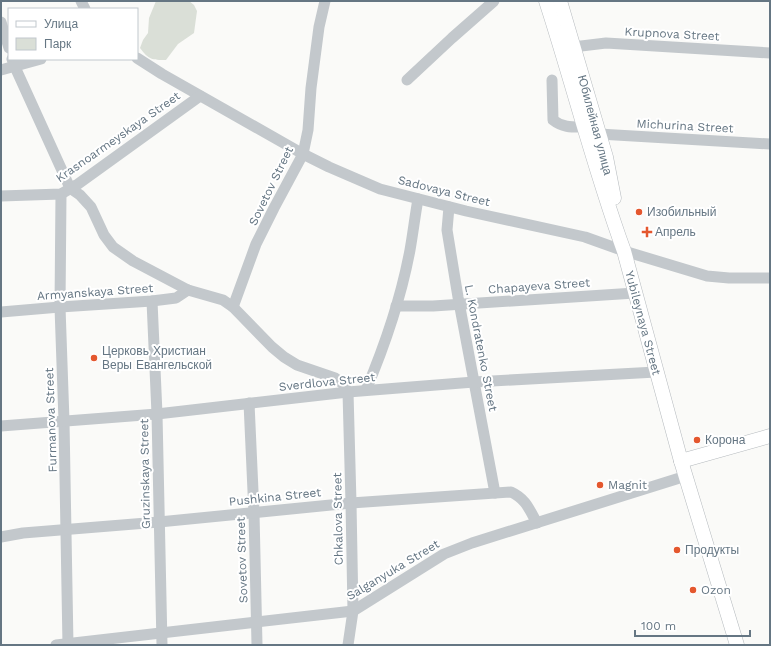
<svg xmlns="http://www.w3.org/2000/svg" width="771" height="646" viewBox="0 0 771 646" font-family="'Work Sans',sans-serif">
	<style>
		.green { fill: #dadfd7 }
		.lines { fill: none; stroke-linecap: round; stroke-linejoin: round }
		.major-casing { stroke: #b5babe; stroke-width: 15 }
		.minor { stroke: #c3c8cc; stroke-width: 11 }
		.major { stroke: #fff; stroke-width: 14 }
		.poi-dot { fill: #e4572e; stroke: #fff; stroke-width: 1.5 }
		.labels { text-anchor: middle; stroke-width: 4; stroke-linejoin: round; paint-order: stroke }
		.street-label { font-size: 12px; fill: #657683; stroke: #fff }
		.poi-label { font-size: 12px; fill: #657683; stroke: #fff; text-anchor: start }
	</style>
	<rect width="100%" height="100%" fill="#fafaf8"/>
	<path class="green" d="M156 1H189L194 5 197 11 194 33 178 44 166 60C152 60 149 60 140 48L143 40 148 33 149 18Z"/>
	<g class="lines">
		<defs>
			<g id="major">
				<path d="M546 1C573 84 594 169 624 251L681 461 737 645"/>
				<path d="M560 1 606 157 614 198"/>
				<path d="M681 461 770 436"/>
			</g>
		</defs>
		<use href="#major" class="major-casing"/>
		<g class="minor">
			<path d="M81 1 85 9"/>
			<path d="M1 22 9 48"/>
			<path d="M573 47 606 43 770 53"/>
			<path d="M137 58 162 74 303 154 329 167 380 189 466 211 585 237 624 251 707 276 729 278H770"/>
			<path d="M12 59 15 67 70 188 80 195 91 207 104 235 113 247 133 261 188 290 223 300 233 307 272 347 284 357 297 365 335 378 342 383 348 392 351 503 353 611 348 645"/>
			<path d="M1 70 41 59"/>
			<path d="M407 80 452 38 494 1"/>
			<path d="M552 80 553 120C563 128 573 127 585 127"/>
			<path d="M599 134 770 144"/>
			<path d="M61 194 60 307 64 421 68 645"/>
			<path d="M1 196 61 194 78 184 200 96"/>
			<path d="M449 207 447 230 458 297 495 493"/>
			<path d="M152 301 157 414 162 645"/>
			<path d="M396 306H433L635 293"/>
			<path d="M233 307 256 244 274 208 303 154 308 130 311 88 319 27 325 1"/>
			<path d="M1 312 60 307 152 301 176 298 188 290"/>
			<path d="M366 390C385 345 401 298 410 250 413 233 415 216 418 199"/>
			<path d="M249 403 254 513 257 645"/>
			<path d="M1 426 157 414 348 392 474 382 656 372"/>
			<path d="M1 537 23 533 159 522 351 503 511 492C526 499 529 509 537 523"/>
			<path d="M56 645 353 611 444 554 472 543 686 476"/>
		</g>
		<use href="#major" class="major"/>
	</g>
	<g class="poi-dot">
		<circle cx="639" cy="212" r="4"/>
		<path d="M645 226h4v4h4v4h-4v4h-4v-4h-4v-4h4z"/>
		<circle cx="94" cy="358" r="4"/>
		<circle cx="697" cy="440" r="4"/>
		<circle cx="600" cy="485" r="4"/>
		<circle cx="677" cy="550" r="4"/>
		<circle cx="693" cy="590" r="4"/>
	</g>
	<g class="labels">
		<g class="street-label">
			<text transform="translate(672 34) rotate(3)" y="4">Krupnova Street</text>
			<text transform="translate(595 125) rotate(75)" y="4">Юбилейная улица</text>
			<text transform="translate(685 126) rotate(3)" y="4">Michurina Street</text>
			<text transform="translate(118 137) rotate(-35)" y="4">Krasnoarmeyskaya Street</text>
			<text transform="translate(271 186) rotate(-64)" y="4">Sovetov Street</text>
			<text transform="translate(444 191) rotate(14)" y="4">Sadovaya Street</text>
			<text transform="translate(539 286) rotate(-4)" y="4">Chapayeva Street</text>
			<text transform="translate(95 292) rotate(-4)" y="4">Armyanskaya Street</text>
			<text transform="translate(643 323) rotate(75)" y="4">Yubileynaya Street</text>
			<text transform="translate(481 348) rotate(79)" y="4">L. Kondratenko Street</text>
			<text transform="translate(327 382) rotate(-6)" y="4">Sverdlova Street</text>
			<text transform="translate(51 420) rotate(-92)" y="4">Furmanova Street</text>
			<text transform="translate(145 474) rotate(-91)" y="4">Gruzinskaya Street</text>
			<text transform="translate(275 497) rotate(-6)" y="4">Pushkina Street</text>
			<text transform="translate(338 519) rotate(-91)" y="4">Chkalova Street</text>
			<text transform="translate(242 560) rotate(-92)" y="4">Sovetov Street</text>
			<text transform="translate(393 570) rotate(-31)" y="4">Salganyuka Street</text>
		</g>
		<g class="poi-label">
			<text x="647" y="216">Изобильный</text>
			<text x="655" y="236">Апрель</text>
			<text x="102" y="355">Церковь Христиан<tspan x="102" dy="14">Веры Евангельской</tspan></text>
			<text x="705" y="444">Корона</text>
			<text x="608" y="489">Magnit</text>
			<text x="685" y="554">Продукты</text>
			<text x="701" y="594">Ozon</text>
		</g>
	</g>
	<rect width="771" height="646" fill="none" stroke="#657683" stroke-width="4"/>
	<rect x="8" y="8" width="130" height="52" fill="#ffffff" stroke="#c1c8cd"/>
	<rect x="16" y="21" width="20" height="6" fill="#ffffff" stroke="#c1c8cd"/>
	<text x="44" y="28" font-size="12" fill="#657683">Улица</text>
	<rect x="16" y="38" width="20" height="12" fill="#dadfd7" stroke="#c1c8cd"/>
	<text x="44" y="48" font-size="12" fill="#657683">Парк</text>
	<path d="M635 630v6h115v-6" fill="none" stroke="#657683" stroke-width="2"/>
	<text x="641" y="630" font-size="12" fill="#657683" stroke="#ffffff" stroke-width="3" paint-order="stroke">100 m</text>
</svg>
